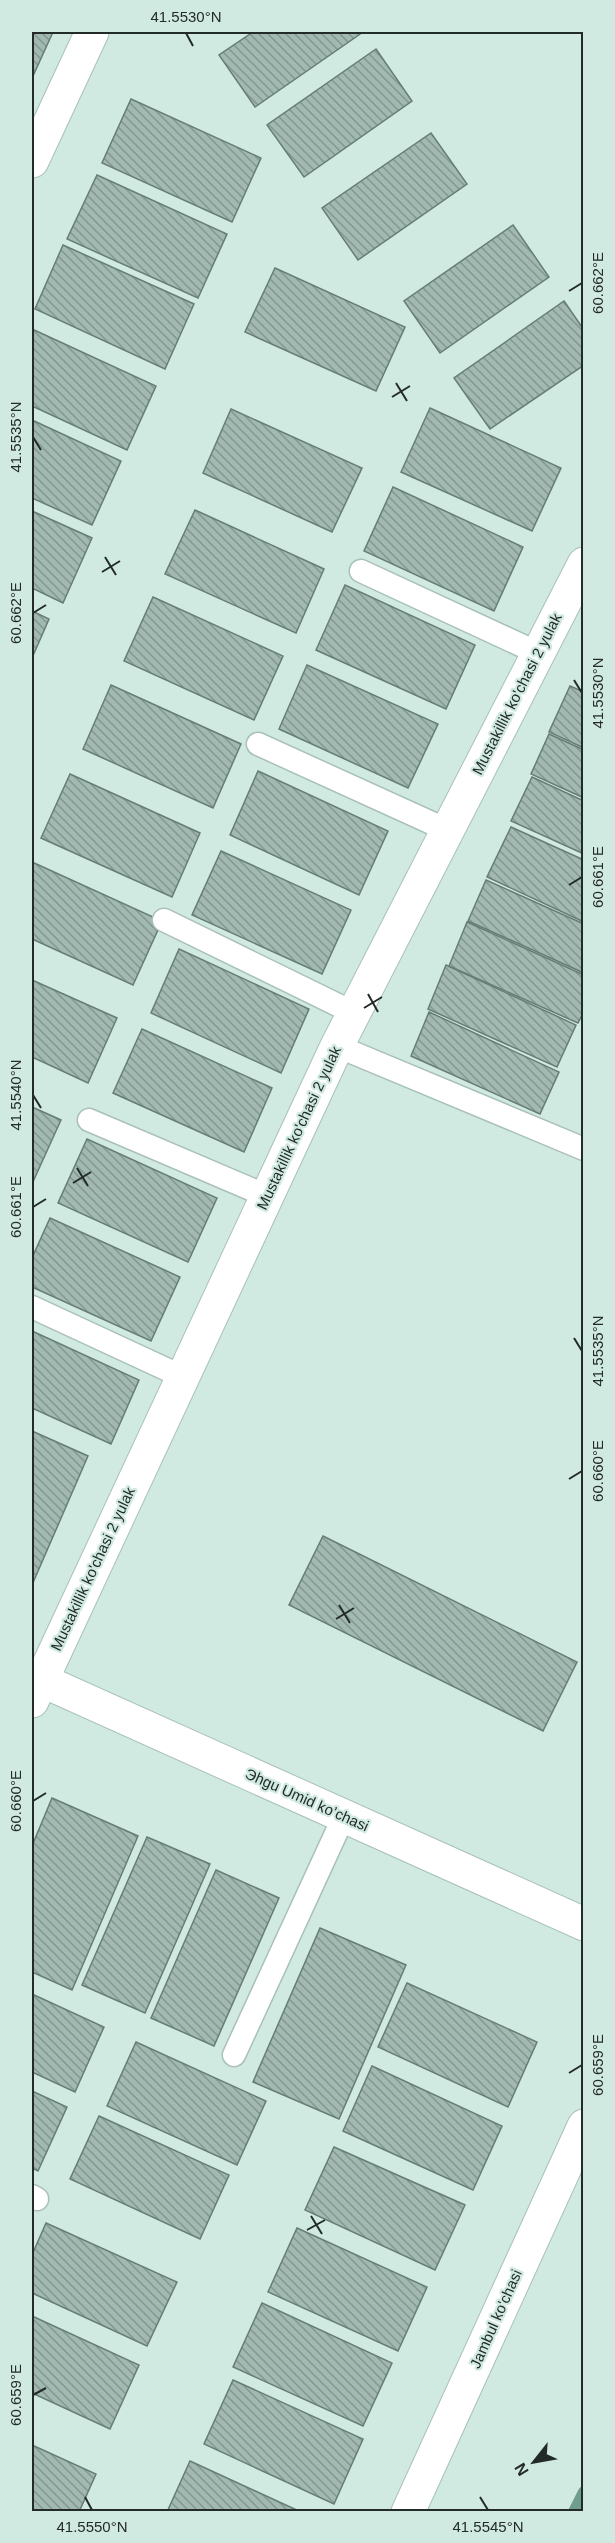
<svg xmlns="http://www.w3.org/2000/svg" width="615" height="2543" viewBox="0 0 615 2543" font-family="Arial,sans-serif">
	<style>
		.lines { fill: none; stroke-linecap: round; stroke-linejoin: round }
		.stream { stroke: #6f9d8e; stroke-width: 12 }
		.building { fill: url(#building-back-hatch); stroke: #667d75; stroke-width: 1.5 }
		.lane-casing { stroke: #a9c1b8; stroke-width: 25 }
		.street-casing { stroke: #a9c1b8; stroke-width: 35 }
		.lane { stroke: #fff; stroke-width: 22 }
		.street { stroke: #fff; stroke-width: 33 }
		.ticks { fill: none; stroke: #222b28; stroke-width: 2 }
		.labels { text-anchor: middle; stroke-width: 4.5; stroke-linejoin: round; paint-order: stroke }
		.street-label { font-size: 15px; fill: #222b28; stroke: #d1eae1 }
		.neatline { fill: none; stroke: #222b28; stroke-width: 2 }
		.ticks-label { font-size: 15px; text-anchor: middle; fill: #222b28 }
	</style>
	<defs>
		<pattern id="building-back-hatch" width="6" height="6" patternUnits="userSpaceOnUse" patternTransform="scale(1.5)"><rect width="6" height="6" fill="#a1b9b1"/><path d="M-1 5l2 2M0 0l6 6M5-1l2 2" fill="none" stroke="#839790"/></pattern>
	</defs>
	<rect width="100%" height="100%" fill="#d1eae1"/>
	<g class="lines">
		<path class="stream" d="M574 2512 584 2492"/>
	</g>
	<g class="building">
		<path d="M32 32H53L33 76H32Z"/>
		<path d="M253 32H363L255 107 219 55Z"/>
		<path d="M376 49 412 101 304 177 267 125Z"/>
		<path d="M131 99 261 158 232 222 102 163Z"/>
		<path d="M431 133 467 184 358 260 322 208Z"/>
		<path d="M97 175 227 234 198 298 67 239Z"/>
		<path d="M513 225 549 277 440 353 404 301Z"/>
		<path d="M63 245 194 304 165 369 35 309Z"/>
		<path d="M275 268 405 327 376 391 245 332Z"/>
		<path d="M564 301 584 330V365L490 429 454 378Z"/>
		<path d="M32 329 156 386 127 450 32 406Z"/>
		<path d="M430 408 561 468 532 531 401 472Z"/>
		<path d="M231 409 362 468 332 532 203 473Z"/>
		<path d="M32 420 121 461 92 525 32 498Z"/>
		<path d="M393 487 523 547 494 611 364 551Z"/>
		<path d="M195 510 324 569 296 633 165 574Z"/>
		<path d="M32 511 92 538 63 603 32 588Z"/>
		<path d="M345 585 475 645 446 709 316 650Z"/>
		<path d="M153 597 283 656 254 720 124 661Z"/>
		<path d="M32 611 49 619 32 658Z"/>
		<path d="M307 665 438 724 408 788 279 729Z"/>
		<path d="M111 685 241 744 213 808 83 749Z"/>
		<path d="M570 686 584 692V748L549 732Z"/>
		<path d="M549 734 584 750V798L531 774Z"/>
		<path d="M258 771 388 831 359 895 230 835Z"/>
		<path d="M70 774 200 833 172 897 41 838Z"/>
		<path d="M532 777 584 801V854L511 821Z"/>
		<path d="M511 827 584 860V922L487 877Z"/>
		<path d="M221 851 351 910 322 974 192 915Z"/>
		<path d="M32 862 162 921 133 985 32 939Z"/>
		<path d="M486 880 584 924V973L468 921Z"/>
		<path d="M467 922 584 975V1011L578 1023 449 966Z"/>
		<path d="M179 949 309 1009 281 1073 151 1013Z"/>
		<path d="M446 965 576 1025 557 1067 428 1009Z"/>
		<path d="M32 980 117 1018 88 1083 32 1057Z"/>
		<path d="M429 1012 559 1072 540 1114 411 1056Z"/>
		<path d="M142 1029 272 1088 244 1152 113 1093Z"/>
		<path d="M32 1107 61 1120 32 1184Z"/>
		<path d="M87 1139 217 1198 188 1262 58 1203Z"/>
		<path d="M50 1218 180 1277 151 1341 32 1287V1258Z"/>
		<path d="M32 1331 139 1380 111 1444 32 1408Z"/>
		<path d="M32 1431 88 1456 32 1585Z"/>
		<path d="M323 1536 577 1662 543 1731 289 1605Z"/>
		<path d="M52 1798 138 1836 72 1990 32 1972V1846Z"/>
		<path d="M147 1837 210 1864 145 2013 82 1985Z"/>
		<path d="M216 1870 279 1898 214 2046 151 2018Z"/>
		<path d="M320 1928 406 1965 339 2119 253 2082Z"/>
		<path d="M407 1983 537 2042 508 2107 378 2047Z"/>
		<path d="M32 1994 104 2027 75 2092 32 2072Z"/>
		<path d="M136 2042 266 2101 237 2165 107 2106Z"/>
		<path d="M372 2066 502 2126 473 2190 343 2131Z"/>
		<path d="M32 2091 67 2107 38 2171 32 2168Z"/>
		<path d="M99 2116 229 2175 200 2239 70 2179Z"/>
		<path d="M334 2147 465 2205 435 2270 305 2210Z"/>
		<path d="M46 2223 177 2282 147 2346 32 2293V2255Z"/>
		<path d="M297 2228 427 2287 398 2351 268 2292Z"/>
		<path d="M262 2303 392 2363 363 2426 233 2367Z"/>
		<path d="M32 2316 139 2365 110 2429 32 2393Z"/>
		<path d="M233 2380 363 2439 334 2504 204 2444Z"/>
		<path d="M32 2445 96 2474 79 2512H32Z"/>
		<path d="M190 2461 301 2512H167Z"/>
	</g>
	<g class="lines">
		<defs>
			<g id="lane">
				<path d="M361 571 538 653"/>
				<path d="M258 744 447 830"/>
				<path d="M164 920 354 1013"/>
				<path d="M337 1046 584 1149"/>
				<path d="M89 1120 267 1196"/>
				<path d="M32 1307 183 1377"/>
				<path d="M234 2055 344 1816"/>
				<path d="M32 2196 37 2199"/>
			</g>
			<g id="street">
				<path d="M32 161 92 32"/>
				<path d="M32 1676 584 1924"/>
				<path d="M32 1701 337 1046 584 564"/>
				<path d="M408 2512 584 2126"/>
			</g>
		</defs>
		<use href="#lane" class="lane-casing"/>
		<use href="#street" class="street-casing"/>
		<use href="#lane" class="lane"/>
		<use href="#street" class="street"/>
	</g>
	<path class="ticks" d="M186 33 193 46M569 291 582 283M396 383 407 401M392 397 410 386M33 437 41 450M105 557 116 575M102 572 120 561M33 613 46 605M574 680 582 693M569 885 582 877M368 994 378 1012M364 1008 382 997M33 1095 41 1108M77 1168 88 1186M73 1183 91 1172M33 1207 46 1199M574 1338 582 1351M569 1479 582 1471M339 1605 350 1623M336 1619 354 1608M33 1801 46 1793M569 2073 582 2065M311 2216 322 2234M307 2230 325 2220M33 2395 46 2388M85 2497 92 2510M480 2497 488 2510"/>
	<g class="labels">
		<g class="street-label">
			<text transform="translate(517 694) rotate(-63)" y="5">Mustakillik ko'chasi 2 yulak</text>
			<text transform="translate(299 1128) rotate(-65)" y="5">Mustakillik ko'chasi 2 yulak</text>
			<text transform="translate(93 1569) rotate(-65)" y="5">Mustakillik ko'chasi 2 yulak</text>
			<text transform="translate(307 1800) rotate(24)" y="5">Эhgu Umid ko’chasi</text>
			<text transform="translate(496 2319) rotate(-66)" y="5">Jambul ko'chasi</text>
		</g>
	</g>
	<rect width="615" height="2543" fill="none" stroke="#d1eae1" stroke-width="66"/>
	<g transform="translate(534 2462) rotate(239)" stroke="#d1eae1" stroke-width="4.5" paint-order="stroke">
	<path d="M0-4.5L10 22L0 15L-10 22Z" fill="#222b28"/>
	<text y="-9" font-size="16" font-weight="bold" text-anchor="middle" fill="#222b28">N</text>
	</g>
	<rect x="33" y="33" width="549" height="2477" class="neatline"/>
	<g class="ticks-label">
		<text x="186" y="22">41.5530°N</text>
		<text transform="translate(598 283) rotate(-90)" y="5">60.662°E</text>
		<text transform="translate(16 437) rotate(-90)" y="5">41.5535°N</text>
		<text transform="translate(16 613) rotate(-90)" y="5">60.662°E</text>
		<text transform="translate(598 693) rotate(-90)" y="5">41.5530°N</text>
		<text transform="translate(598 877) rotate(-90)" y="5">60.661°E</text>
		<text transform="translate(16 1095) rotate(-90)" y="5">41.5540°N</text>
		<text transform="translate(16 1207) rotate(-90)" y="5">60.661°E</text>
		<text transform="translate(598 1351) rotate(-90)" y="5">41.5535°N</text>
		<text transform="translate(598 1471) rotate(-90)" y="5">60.660°E</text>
		<text transform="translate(16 1801) rotate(-90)" y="5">60.660°E</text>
		<text transform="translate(598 2065) rotate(-90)" y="5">60.659°E</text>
		<text transform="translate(16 2395) rotate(-90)" y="5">60.659°E</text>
		<text x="92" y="2532">41.5550°N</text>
		<text x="488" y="2532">41.5545°N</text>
	</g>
</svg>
